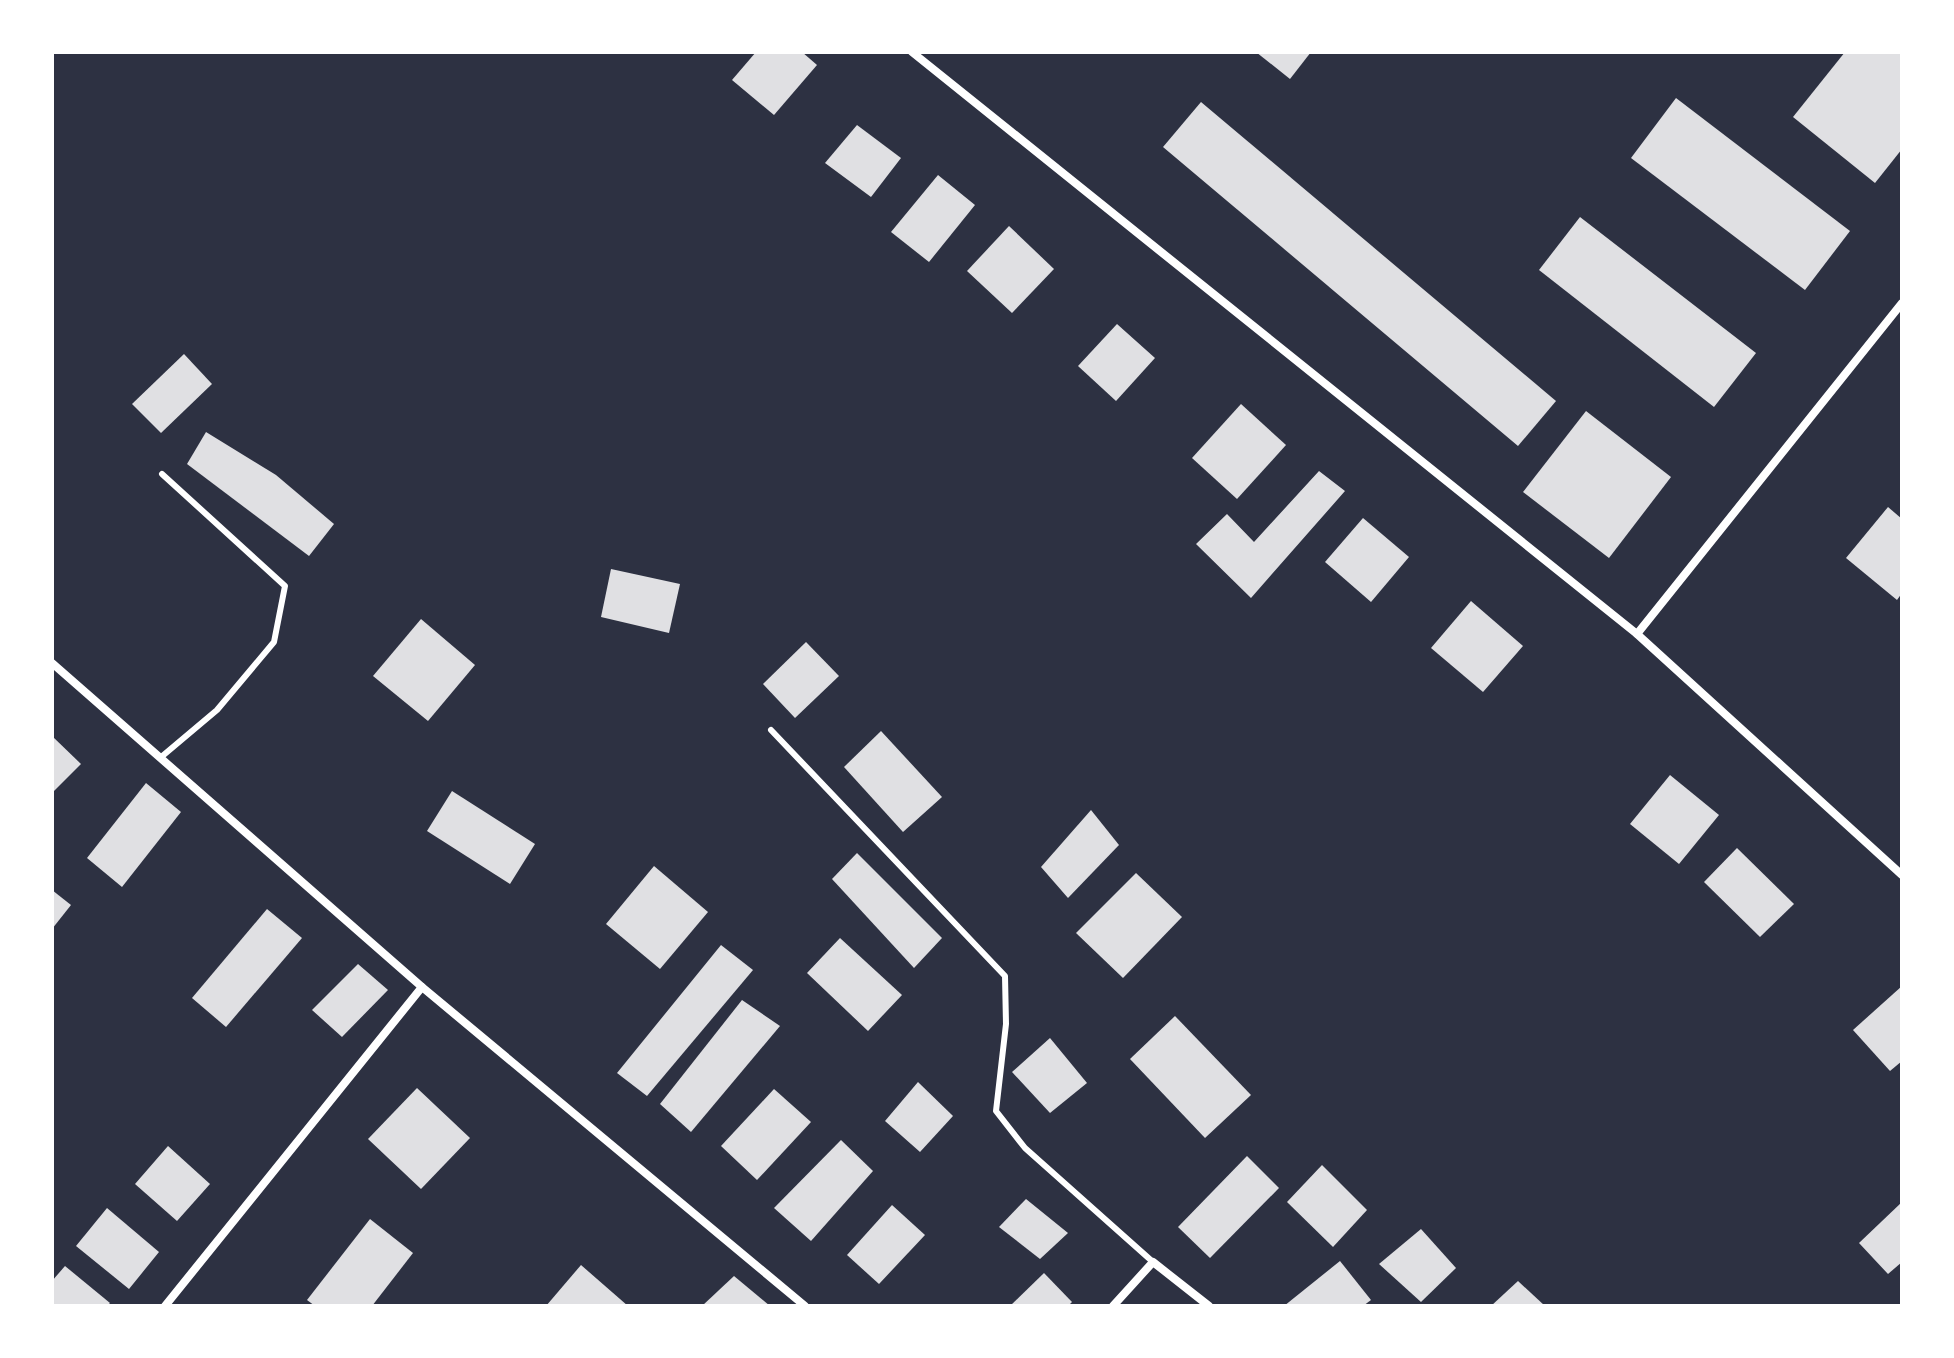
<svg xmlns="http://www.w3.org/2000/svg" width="1954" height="1358" viewBox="0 0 1954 1358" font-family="'Fira Sans',sans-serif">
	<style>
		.building { fill: #e0e0e3 }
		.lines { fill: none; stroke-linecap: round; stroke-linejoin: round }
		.service { stroke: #fff; stroke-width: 6 }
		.minor { stroke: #fff; stroke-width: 8 }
	</style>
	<rect width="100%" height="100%" fill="#2d3142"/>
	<g class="building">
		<path d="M756 52H802L817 65 774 115 732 80Z"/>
		<path d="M1256 52H1311L1290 79Z"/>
		<path d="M1845 52 1902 54V149L1875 183 1793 117Z"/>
		<path d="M1676 98 1850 231 1805 290 1631 158Z"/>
		<path d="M1201 102 1556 401 1518 446 1163 147Z"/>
		<path d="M857 125 901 158 871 197 825 163Z"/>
		<path d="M938 175 975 205 929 262 891 232Z"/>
		<path d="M1580 217 1756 353 1714 407 1539 270Z"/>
		<path d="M1009 226 1054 269 1012 313 967 271Z"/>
		<path d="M1117 324 1155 358 1116 401 1078 366Z"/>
		<path d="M184 354 212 384 161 433 132 404Z"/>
		<path d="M1241 404 1286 445 1237 499 1192 458Z"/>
		<path d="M1586 411 1671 477 1609 558 1523 492Z"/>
		<path d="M206 432 276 475 334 524 309 556 187 464Z"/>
		<path d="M1319 471 1345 491 1251 598 1196 544 1227 514 1254 542Z"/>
		<path d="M1888 507 1902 519V593L1897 600 1846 558Z"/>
		<path d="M1363 518 1409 557 1371 602 1325 562Z"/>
		<path d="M611 569 680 584 669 633 601 617Z"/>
		<path d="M1471 601 1523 646 1483 692 1431 648Z"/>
		<path d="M421 619 475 665 428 721 373 676Z"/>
		<path d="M806 642 839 676 795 718 763 684Z"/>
		<path d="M881 731 942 797 903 832 844 767Z"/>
		<path d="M52 736 81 764 52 793Z"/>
		<path d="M1670 775 1719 815 1679 864 1630 824Z"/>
		<path d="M146 783 181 812 122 887 87 858Z"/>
		<path d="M452 791 535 844 510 884 427 831Z"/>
		<path d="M1091 810 1119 845 1068 898 1041 867Z"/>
		<path d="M1737 848 1794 904 1760 937 1704 882Z"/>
		<path d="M857 853 942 938 914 968 832 879Z"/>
		<path d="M654 866 708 912 660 969 606 924Z"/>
		<path d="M1136 873 1182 917 1123 978 1076 933Z"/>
		<path d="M52 890 71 905 52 929Z"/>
		<path d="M267 909 302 938 226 1027 192 998Z"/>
		<path d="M840 938 902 995 868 1031 807 973Z"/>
		<path d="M721 945 753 970 647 1096 617 1073Z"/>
		<path d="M358 964 388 990 342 1037 312 1010Z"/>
		<path d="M1902 986V1061L1890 1071 1853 1030Z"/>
		<path d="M742 1000 780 1026 691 1132 660 1104Z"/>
		<path d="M1175 1016 1251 1095 1205 1138 1130 1059Z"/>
		<path d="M1050 1038 1087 1083 1050 1113 1012 1072Z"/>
		<path d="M918 1082 953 1116 920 1152 885 1121Z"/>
		<path d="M417 1088 470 1138 421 1189 368 1139Z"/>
		<path d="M774 1089 811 1122 757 1180 721 1146Z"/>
		<path d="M841 1140 873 1171 811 1241 774 1208Z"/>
		<path d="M168 1146 210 1184 177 1221 135 1184Z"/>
		<path d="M1247 1156 1279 1188 1210 1258 1178 1227Z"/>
		<path d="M1322 1165 1367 1210 1333 1247 1287 1202Z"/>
		<path d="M1026 1199 1068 1233 1040 1259 999 1227Z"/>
		<path d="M1902 1202V1262L1888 1274 1859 1243Z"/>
		<path d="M892 1205 925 1235 879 1284 847 1255Z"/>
		<path d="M107 1208 159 1252 129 1289 76 1246Z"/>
		<path d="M370 1219 413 1253 372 1306H315L307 1300Z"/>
		<path d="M1421 1229 1456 1268 1421 1302 1379 1264Z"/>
		<path d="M1340 1261 1371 1300 1363 1306H1284Z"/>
		<path d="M581 1265 628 1306H546Z"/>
		<path d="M65 1266 110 1303 107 1306H52V1281Z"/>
		<path d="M1044 1273 1072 1302 1068 1306H1010Z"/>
		<path d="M734 1276 770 1306H702Z"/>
		<path d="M1518 1281 1545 1306H1491Z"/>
	</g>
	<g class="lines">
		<g class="service">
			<path d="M771 730 1005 976 1006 1024 996 1111 1025 1148 1153 1262"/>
			<path d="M160 758 217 710 274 642 285 586 162 474"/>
		</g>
		<g class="minor">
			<path d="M912 52 1637 634 1902 875"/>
			<path d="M1637 634 1902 303"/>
			<path d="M52 663 422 987 805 1306"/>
			<path d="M165 1306 422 987"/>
			<path d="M1113 1306 1153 1262 1209 1306"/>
		</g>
	</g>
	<rect width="1954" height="1358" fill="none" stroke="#ffffff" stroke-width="108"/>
</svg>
